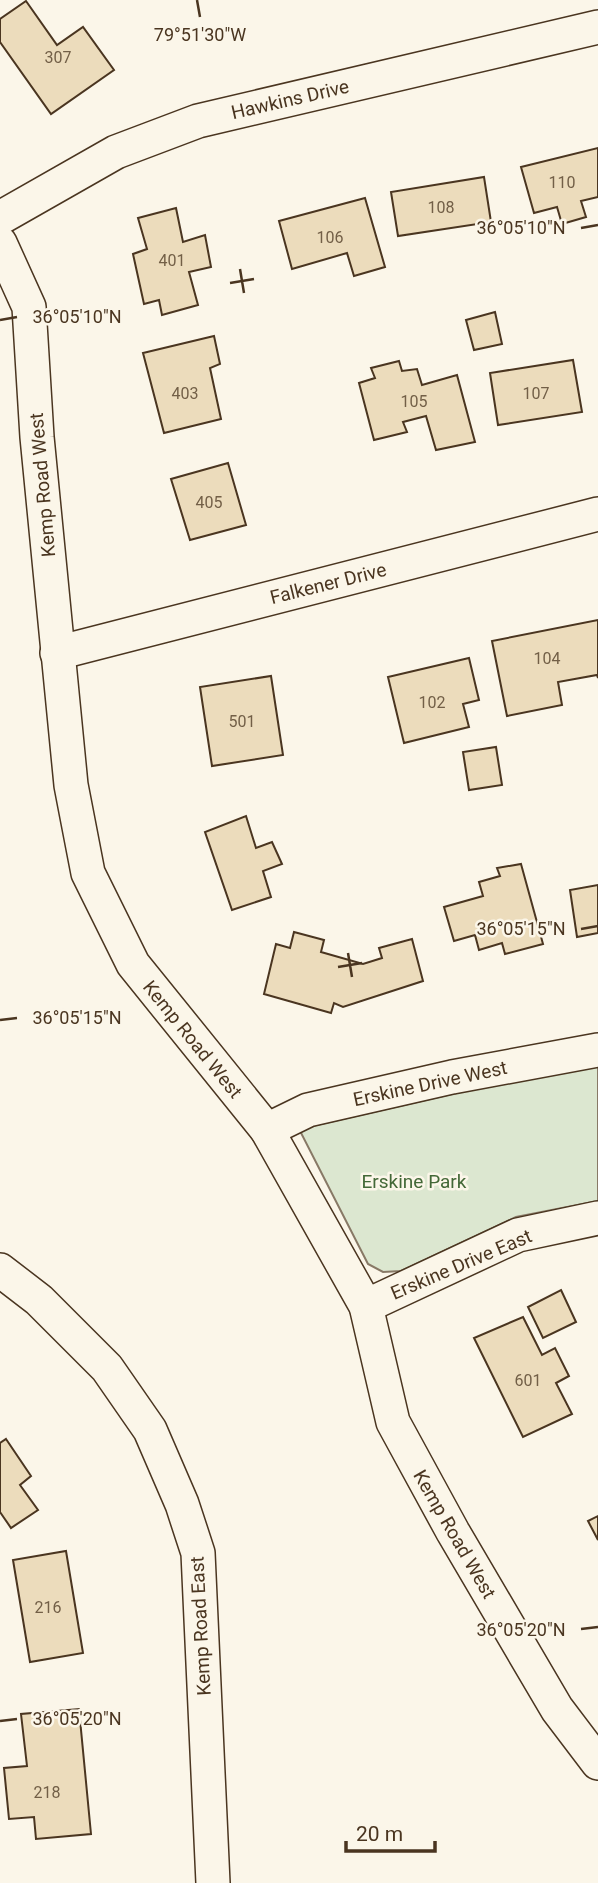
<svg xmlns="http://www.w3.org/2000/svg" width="598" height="1883" viewBox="0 0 598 1883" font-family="Roboto,sans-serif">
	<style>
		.green { fill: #dce7d0; stroke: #887966; stroke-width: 2 }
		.building { fill: #ecdcbc; stroke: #4a3520; stroke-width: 2 }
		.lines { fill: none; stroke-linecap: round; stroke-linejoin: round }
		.minor-casing { stroke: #4a3520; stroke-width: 36 }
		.minor { stroke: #fbf6e9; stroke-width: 33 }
		.ticks { fill: none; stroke: #4a3520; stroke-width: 2.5 }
		.labels { text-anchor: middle; stroke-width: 5; stroke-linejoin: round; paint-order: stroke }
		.number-label { font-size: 16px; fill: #725f47 }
		.street-label { font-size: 19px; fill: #4a3520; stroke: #fbf6e9 }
		.park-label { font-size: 19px; fill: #436837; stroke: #fbf6e9 }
		.ticks-label { font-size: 18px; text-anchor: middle; fill: #4a3520; stroke: #fbf6e9; stroke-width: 5; stroke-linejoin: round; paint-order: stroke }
	</style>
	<rect width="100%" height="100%" fill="#fbf6e9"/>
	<path class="green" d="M598 1065V1201L516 1217 401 1271 383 1272 368 1264 299 1129 574 1066Z"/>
	<g class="building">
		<path d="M26 1 57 45 83 27 114 70 51 114 0 42V19Z"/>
		<path d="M598 148V197L581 201 586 217 562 224 557 207 534 213 521 167Z"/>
		<path d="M484 177 491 222 398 236 391 192Z"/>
		<path d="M365 198 385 267 354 276 347 253 292 269 279 221Z"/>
		<path d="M176 208 183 242 205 235 211 267 189 272 198 305 162 315 159 300 144 304 133 254 147 249 138 218Z"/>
		<path d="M495 312 502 344 474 350 466 320Z"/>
		<path d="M214 336 220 364 210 368 221 419 164 433 143 353Z"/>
		<path d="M573 360 582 412 498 425 490 373Z"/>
		<path d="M399 361 402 371 417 369 422 385 457 375 475 442 436 450 426 416 403 422 407 432 374 440 359 383 375 378 371 368Z"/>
		<path d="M228 463 246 525 190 540 171 479Z"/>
		<path d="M598 620V678L597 675 558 682 562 705 507 716 492 641Z"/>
		<path d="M469 658 479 700 463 704 469 727 404 743 388 677Z"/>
		<path d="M271 676 283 755 212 766 200 687Z"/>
		<path d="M496 747 502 785 469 790 463 752Z"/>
		<path d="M246 816 256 848 272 842 282 864 263 871 271 897 232 910 205 832Z"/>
		<path d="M521 864 543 944 505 954 502 943 479 950 475 935 454 941 444 907 483 896 479 882 500 876 497 868Z"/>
		<path d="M598 885V933L577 937 570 890Z"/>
		<path d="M294 932 324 940 321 952 363 964 382 958 379 948 412 939 423 981 343 1007 334 1003 331 1013 264 994 276 944 290 948Z"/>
		<path d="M561 1290 576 1322 543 1338 528 1307Z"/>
		<path d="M523 1317 542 1355 555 1348 569 1376 556 1383 572 1414 523 1437 474 1338Z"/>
		<path d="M6 1439 31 1476 20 1485 38 1510 11 1528 0 1512V1443Z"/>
		<path d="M598 1516V1540L588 1521Z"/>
		<path d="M66 1551 83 1653 30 1662 13 1560Z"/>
		<path d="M79 1709 91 1834 36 1839 34 1817 9 1819 4 1768 27 1766 21 1714Z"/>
	</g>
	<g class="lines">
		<defs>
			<g id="minor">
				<path d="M0 218 116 152 198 121 598 27"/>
				<path d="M0 243 29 307 37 437 71 785 88 873 133 964 267 1130 366 1306 393 1422 453 1532 557 1709 598 1763"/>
				<path d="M57 653 598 514"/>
				<path d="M267 1130 308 1110 452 1077 598 1050"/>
				<path d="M0 1270 39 1300 107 1368 150 1430 182 1504 198 1553 213 1883"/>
				<path d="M366 1306 518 1235 598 1218"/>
			</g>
		</defs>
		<use href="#minor" class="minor-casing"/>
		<use href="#minor" class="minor"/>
	</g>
	<path class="ticks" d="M197 0 200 17M581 228 598 225M240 269 244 293M230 283 254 279M0 320 17 317M581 929 598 926M348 953 352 977M338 967 362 963M0 1020 17 1018M581 1629 598 1627M0 1721 17 1719"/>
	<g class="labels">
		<g class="number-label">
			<text x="58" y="63">307</text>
			<text x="562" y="188">110</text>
			<text x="441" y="213">108</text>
			<text x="330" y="243">106</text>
			<text x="172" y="266">401</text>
			<text x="185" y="399">403</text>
			<text x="536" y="399">107</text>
			<text x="414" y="407">105</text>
			<text x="209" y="508">405</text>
			<text x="547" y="664">104</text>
			<text x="432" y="708">102</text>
			<text x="242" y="727">501</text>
			<text x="528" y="1386">601</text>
			<text x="48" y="1613">216</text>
			<text x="47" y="1798">218</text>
		</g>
		<g class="street-label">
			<text transform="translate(290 99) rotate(-13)" y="7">Hawkins Drive</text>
			<text transform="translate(42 485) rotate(-95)" y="7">Kemp Road West</text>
			<text transform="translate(328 583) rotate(-14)" y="7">Falkener Drive</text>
			<text transform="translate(193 1039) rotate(51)" y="7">Kemp Road West</text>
			<text transform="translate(430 1083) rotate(-12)" y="7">Erskine Drive West</text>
			<text transform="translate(461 1264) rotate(-23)" y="7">Erskine Drive East</text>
			<text transform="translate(455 1534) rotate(60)" y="7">Kemp Road West</text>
			<text transform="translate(200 1626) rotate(-93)" y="7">Kemp Road East</text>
		</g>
		<g class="park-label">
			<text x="414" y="1188">Erskine Park</text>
		</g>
	</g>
	<g class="ticks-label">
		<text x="200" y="41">79°51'30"W</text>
		<text x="521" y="234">36°05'10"N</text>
		<text x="77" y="323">36°05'10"N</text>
		<text x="521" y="935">36°05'15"N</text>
		<text x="77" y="1024">36°05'15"N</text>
		<text x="521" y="1636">36°05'20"N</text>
		<text x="77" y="1725">36°05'20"N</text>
	</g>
	<path d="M346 1841v10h89v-10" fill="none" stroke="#4a3520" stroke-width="3.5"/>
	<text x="356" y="1841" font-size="21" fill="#4a3520" stroke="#fbf6e9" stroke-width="5" paint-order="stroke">20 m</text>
</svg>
